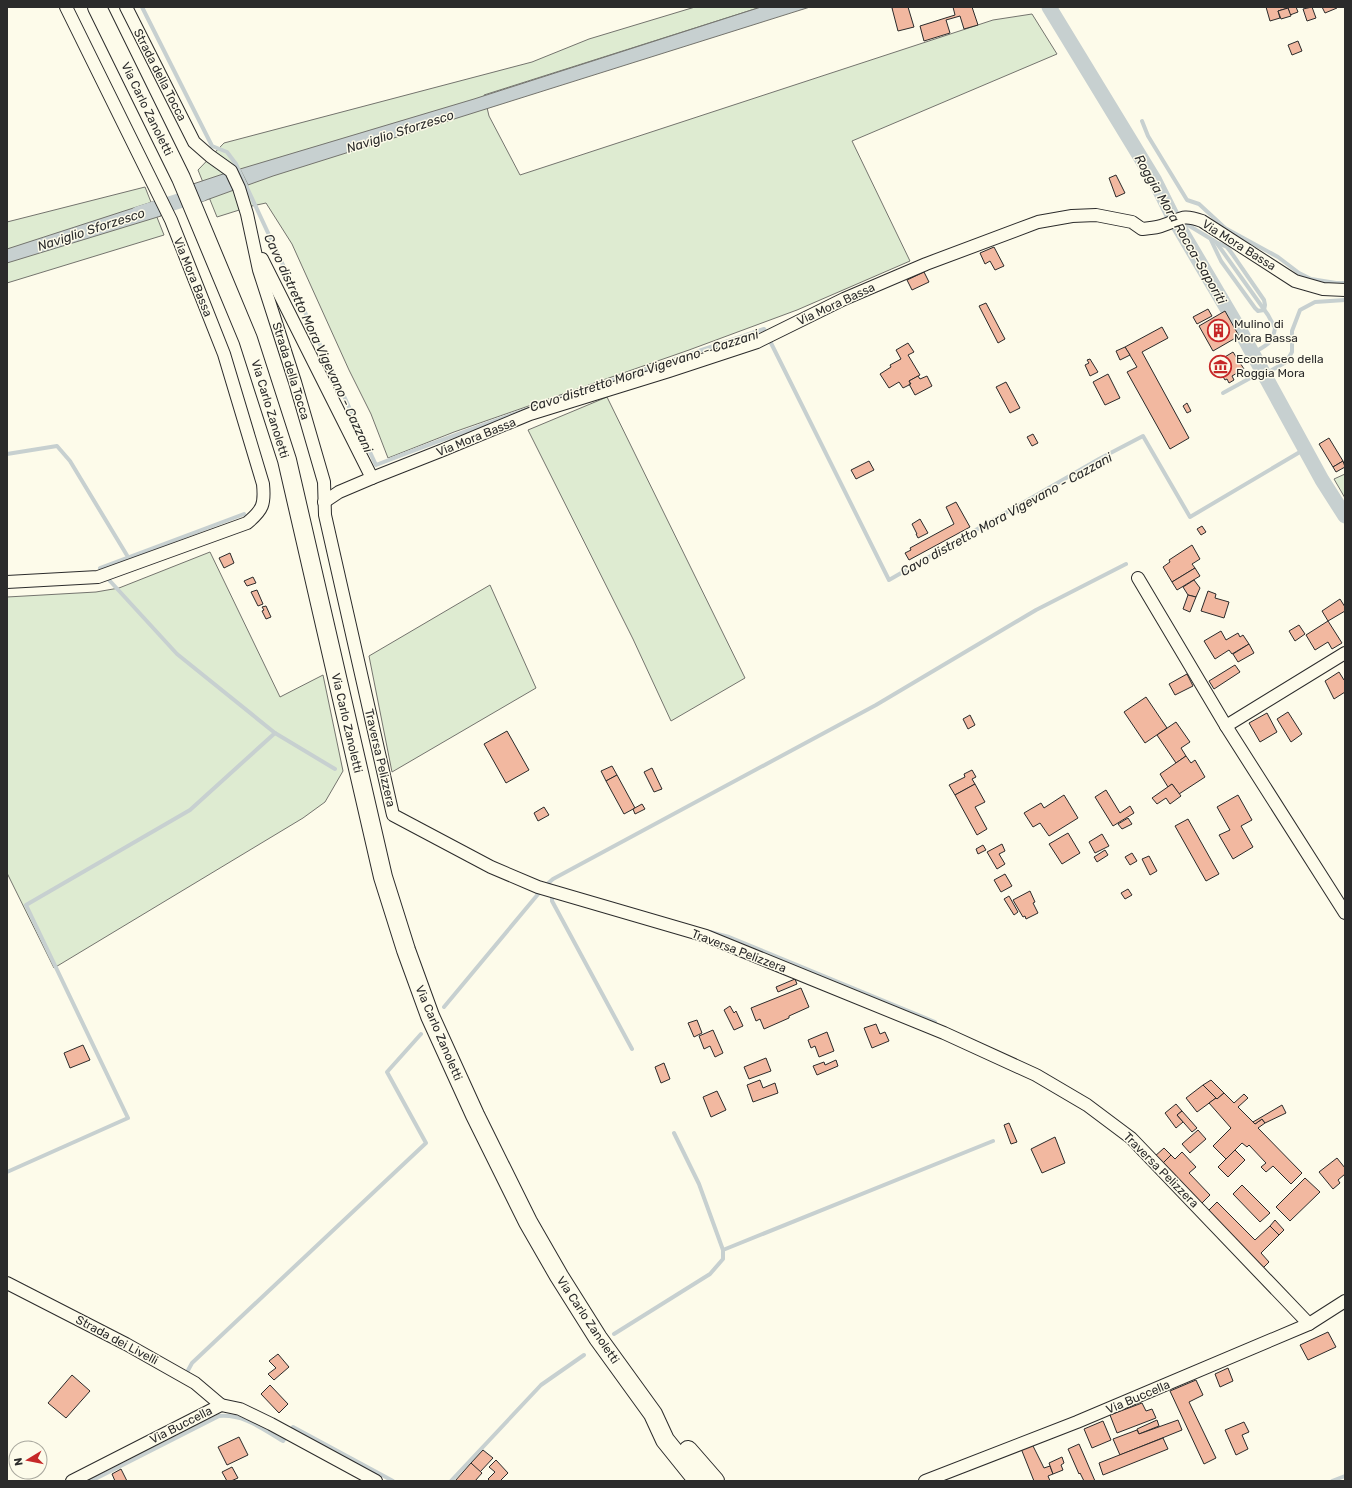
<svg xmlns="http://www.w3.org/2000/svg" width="1352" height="1488" viewBox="0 0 1352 1488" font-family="Rubik,sans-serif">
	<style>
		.green { fill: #deebd1; stroke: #74746e }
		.water { fill: #c7d0d0; stroke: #74746e }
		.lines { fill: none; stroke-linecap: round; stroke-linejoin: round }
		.stream { stroke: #c7d0d0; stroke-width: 4 }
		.canal { stroke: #c7d0d0; stroke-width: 15 }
		.building { fill: #f2b8a0; stroke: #2b2b2b }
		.minor-casing { stroke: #2b2b2b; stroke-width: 14 }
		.secondary-casing { stroke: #2b2b2b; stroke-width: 20 }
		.minor { stroke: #fdfbea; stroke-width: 12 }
		.secondary { stroke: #fdfbea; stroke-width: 18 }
		.labels { text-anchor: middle; stroke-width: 3; stroke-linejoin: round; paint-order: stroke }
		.street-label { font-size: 12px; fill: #2b2b2b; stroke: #fdfbea }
		.poi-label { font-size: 12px; fill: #2b2b2b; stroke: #fdfbea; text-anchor: start }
		.water-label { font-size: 13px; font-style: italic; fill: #2b2b2b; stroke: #fdfbea }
	</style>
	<rect width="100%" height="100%" fill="#fdfbea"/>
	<g class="green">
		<path d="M695 7H761L484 95 489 116 520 175 993 20 1032 14 1057 54 852 141 910 261 797 310 689 350 454 432 388 458 371 414 349 370 292 244 266 203 252 206 217 217 198 170 224 143 532 62 589 39Z"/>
		<path d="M145 187 164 235 7 283V222Z"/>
		<path d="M607 397 745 678 671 721 633 639 528 430Z"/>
		<path d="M1345 474V498L1334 479Z"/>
		<path d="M210 552 280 697 323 675 343 771 325 802 303 818 54 968 7 873V597L96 592 119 588Z"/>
		<path d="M490 585 536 688 392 772 369 656Z"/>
	</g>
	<g class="water">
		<path d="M761 7H810L273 176 248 185 240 169 474 99Z"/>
		<path d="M226 173 234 190 201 202 193 184Z"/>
		<path d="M155 201 161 216 7 263V249Z"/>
	</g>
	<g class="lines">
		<g class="stream">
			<path d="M142 7 212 146 227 152 236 164 376 465C504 415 634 373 764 329L889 580 1099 459 1143 436 1190 517 1305 449"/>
			<path d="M1142 121 1148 136 1187 200 1199 204 1225 228 1278 257 1299 273 1311 279 1336 283H1345"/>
			<path d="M1179 227 1188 225 1216 242 1268 315 1275 328C1273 344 1265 346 1253 353"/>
			<path d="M1211 240 1221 261 1255 308 1258 311 1264 310 1265 305 1264 300 1233 255 1227 247 1218 243"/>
			<path d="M1265 374 1286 362 1292 352V331L1300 310 1315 302 1345 300"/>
			<path d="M1223 393 1263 371"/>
			<path d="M7 454 57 446 70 461 128 557"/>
			<path d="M244 514 100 568 110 581 177 654 275 733 335 769"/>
			<path d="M545 886 553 879 876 705 1036 610 1126 564"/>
			<path d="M552 897V901L632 1049"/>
			<path d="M710 932 729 937 935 1022"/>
			<path d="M444 1007 539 893"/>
			<path d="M7 1172 128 1118 26 905 190 810 275 733"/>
			<path d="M723 1250 993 1141"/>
			<path d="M614 1334 710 1274 723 1259V1250L699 1184 674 1133"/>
			<path d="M186 1374 192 1363 426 1143 387 1072 421 1034"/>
			<path d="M91 1481 219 1416C245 1414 262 1429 283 1441L293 1427 393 1481"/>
			<path d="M451 1481 541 1385 584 1355"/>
			<path d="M1332 1481 1345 1476"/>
		</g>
		<g class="canal">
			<path d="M1049 7 1155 181 1173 217 1242 334 1322 480 1345 516"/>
			<path d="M138 214 201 194"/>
		</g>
	</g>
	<g class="building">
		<path d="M894 7H908L914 27 898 31 892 8Z"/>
		<path d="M953 7H972L978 25 964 29 960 16 946 20 950 33 924 41 920 26 955 15Z"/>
		<path d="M1266 7H1296L1298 12 1290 15 1288 8 1278 11 1280 18 1270 21Z"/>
		<path d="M1312 7 1316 18 1307 21 1303 9Z"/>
		<path d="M1322 7H1337V8L1325 13Z"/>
		<path d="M1288 8 1291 16 1281 19 1278 11Z"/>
		<path d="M1298 41 1302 51 1292 55 1288 45Z"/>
		<path d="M1116 175 1125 193 1116 197 1109 178Z"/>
		<path d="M994 247 1004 266 995 270 990 261 985 264 980 253Z"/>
		<path d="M924 272 929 282 912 290 907 280Z"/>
		<path d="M986 303 1005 339 998 343 979 306Z"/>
		<path d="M1208 309 1212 316 1197 324 1193 317Z"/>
		<path d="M1225 311 1239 336 1213 351 1199 326Z"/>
		<path d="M1162 327 1168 338 1142 352 1189 438 1170 449 1127 372 1137 367 1125 347Z"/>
		<path d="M908 343 914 352 908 355 920 375 909 381 911 384 903 388 899 382 889 388 880 374 891 367 890 365 901 359 896 350Z"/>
		<path d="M1125 347 1130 355 1120 360 1116 351Z"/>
		<path d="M1233 352 1244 369 1232 376 1234 380 1229 383 1227 379 1225 380 1215 363Z"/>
		<path d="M1090 359 1098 372 1090 376 1085 365 1089 363 1087 360Z"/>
		<path d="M1108 374 1120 398 1105 405 1093 382Z"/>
		<path d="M918 376 920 379 927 376 932 386 915 395 909 384H911L909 381Z"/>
		<path d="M1006 382 1020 408 1010 413 996 387Z"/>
		<path d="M1187 403 1191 411 1187 413 1183 406Z"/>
		<path d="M1033 434 1038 443 1032 446 1027 437Z"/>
		<path d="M1329 438 1343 461 1333 467 1319 444Z"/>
		<path d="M869 461 874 470 856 479 851 470Z"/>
		<path d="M1343 461 1345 467 1336 472 1333 467Z"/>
		<path d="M956 502 970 527 909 560 905 553 911 550 910 548 954 524 946 507Z"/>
		<path d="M920 519 928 533 918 538 916 534H917L912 524Z"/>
		<path d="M1202 526 1206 532 1201 535 1197 529Z"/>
		<path d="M1192 545 1200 559 1192 564 1195 568 1172 582 1163 567 1170 562 1169 560Z"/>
		<path d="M230 553 234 563 224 568 219 558Z"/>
		<path d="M1195 568 1200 576 1177 590 1172 582Z"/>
		<path d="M253 577 256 583 247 586 244 581Z"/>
		<path d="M1194 580 1200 588 1196 597 1188 595 1183 587Z"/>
		<path d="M257 590 263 604 258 606 251 592Z"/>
		<path d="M1208 591 1216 594 1215 598 1229 602 1224 618 1201 611Z"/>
		<path d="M1188 595 1196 597 1190 612 1183 609Z"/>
		<path d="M1340 599 1345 607V611L1328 621 1322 611Z"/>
		<path d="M266 606 271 617 266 619 262 611 264 610 262 607Z"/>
		<path d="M1328 621 1342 643 1332 649 1328 642 1315 650 1306 635Z"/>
		<path d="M1299 625 1305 634 1295 641 1289 631Z"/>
		<path d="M1221 631 1226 640 1238 633 1240 637 1243 635 1249 644 1232 654 1229 650 1215 659 1204 641Z"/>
		<path d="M1249 644 1254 653 1238 662 1233 654Z"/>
		<path d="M1235 665 1240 672 1214 689 1209 681Z"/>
		<path d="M1339 672 1344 680 1345 679V690L1344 691 1345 692 1334 699 1325 681Z"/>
		<path d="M1187 674 1193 686 1175 695 1169 684Z"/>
		<path d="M1146 697 1167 728 1145 743 1124 712Z"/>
		<path d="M1288 712 1302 734 1291 742 1277 719Z"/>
		<path d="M1267 713 1277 732 1260 742 1249 723Z"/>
		<path d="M970 715 975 725 968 729 963 719Z"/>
		<path d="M1176 722 1190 742 1181 748 1186 756 1176 763 1157 735Z"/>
		<path d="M507 731 529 770 506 783 484 744Z"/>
		<path d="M1186 756 1191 763 1195 760 1205 777 1179 794 1172 784 1168 787 1160 774Z"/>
		<path d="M612 766 617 775 606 781 601 771Z"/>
		<path d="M652 768 662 789 654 792 644 772Z"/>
		<path d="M972 770 976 777 972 779 975 784 955 795 949 785 965 777 964 774Z"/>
		<path d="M617 775 635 808 624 814 606 781Z"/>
		<path d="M975 784 985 802 975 807 987 829 977 835 955 795Z"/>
		<path d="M1172 784 1181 796 1170 804 1166 798 1157 804 1152 798Z"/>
		<path d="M1106 790 1120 813 1130 806 1134 813 1113 826 1095 797Z"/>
		<path d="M1064 795 1078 818 1049 836 1040 823 1033 827 1024 813 1041 803 1044 808Z"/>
		<path d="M1238 795 1252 820 1241 826 1253 847 1233 859 1219 835 1230 830 1217 807Z"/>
		<path d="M642 804 645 809 635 814 633 809Z"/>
		<path d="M544 807 549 815 538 821 534 813Z"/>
		<path d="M1128 818 1132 824 1122 829 1118 824Z"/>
		<path d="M1188 819 1219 874 1206 881 1175 826Z"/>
		<path d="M1068 833 1080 853 1062 864 1049 844Z"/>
		<path d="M1102 834 1109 846 1095 853 1089 842Z"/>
		<path d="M1002 844 1005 851 999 854 1005 864 997 869 987 852Z"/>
		<path d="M983 845 986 850 978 854 976 849Z"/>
		<path d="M1105 850 1108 855 1097 862 1094 857Z"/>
		<path d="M1132 853 1137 861 1130 865 1125 857Z"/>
		<path d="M1149 856 1157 871 1150 875 1142 859Z"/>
		<path d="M1005 874 1012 886 1001 892 994 880Z"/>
		<path d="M1128 889 1132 895 1125 899 1121 893Z"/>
		<path d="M1030 891 1035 902 1033 903 1038 913 1026 919 1025 916 1023 917 1013 900Z"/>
		<path d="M1009 896 1018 912 1014 915 1004 899Z"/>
		<path d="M795 979 797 984 778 992 776 987Z"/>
		<path d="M801 988 809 1007 789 1016V1018L764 1029 760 1019 756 1021 751 1008Z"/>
		<path d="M730 1006 734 1013 736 1011 743 1026 734 1030 724 1010Z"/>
		<path d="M697 1020 702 1033 694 1037 688 1023Z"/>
		<path d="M876 1024 880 1034 885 1032 889 1041 872 1048 864 1028Z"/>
		<path d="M713 1030 723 1053 715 1057 710 1046 704 1049 699 1036Z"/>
		<path d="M827 1032 834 1051 819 1057 815 1046 811 1048 808 1040Z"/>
		<path d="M83 1045 90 1060 70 1068 64 1053Z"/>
		<path d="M766 1058 771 1071 749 1079 744 1067Z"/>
		<path d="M836 1060 838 1066 817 1075 813 1066 824 1062 825 1065Z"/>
		<path d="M664 1063 670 1079 661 1083 655 1067Z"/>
		<path d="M760 1080 763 1088 775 1083 778 1093 753 1102 747 1085Z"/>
		<path d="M1211 1080 1224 1093 1217 1099 1203 1085Z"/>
		<path d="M1203 1085 1216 1098 1197 1112 1186 1098Z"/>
		<path d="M717 1091 726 1110 711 1117 703 1097Z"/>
		<path d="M1224 1093 1234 1103 1244 1094 1248 1098 1238 1107 1255 1124 1262 1119 1265 1123 1258 1128 1302 1173 1291 1184 1273 1166 1266 1172 1261 1167 1266 1163 1249 1145 1247 1147 1242 1143 1226 1159 1213 1146 1231 1128 1209 1103 1216 1098 1217 1099Z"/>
		<path d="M1176 1104 1182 1111 1177 1115 1183 1122 1176 1128 1165 1113Z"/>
		<path d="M1282 1105 1286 1113 1265 1123 1262 1119 1255 1124 1253 1122Z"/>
		<path d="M1182 1111 1197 1128 1192 1132 1177 1115Z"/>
		<path d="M1009 1123 1017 1142 1011 1144 1004 1125Z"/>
		<path d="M1198 1130 1206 1139 1190 1153 1182 1144Z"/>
		<path d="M1055 1137 1065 1163 1042 1173 1031 1149Z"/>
		<path d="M1164 1148 1171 1155 1161 1165 1154 1157Z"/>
		<path d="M1235 1150 1245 1160 1228 1177 1218 1167Z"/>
		<path d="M1182 1152 1196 1167 1189 1173 1210 1195 1200 1205 1161 1165 1171 1155 1175 1159Z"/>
		<path d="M1337 1158 1345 1168V1174L1338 1180 1340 1183 1333 1189 1319 1172Z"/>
		<path d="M1305 1178 1320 1192 1290 1221 1276 1207Z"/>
		<path d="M1242 1185 1270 1213 1260 1222 1233 1194Z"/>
		<path d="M1217 1202 1255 1240 1270 1226 1279 1235 1261 1253 1269 1262 1262 1269 1207 1212Z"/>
		<path d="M1275 1220 1284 1230 1279 1235 1270 1226Z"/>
		<path d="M1328 1332 1336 1347 1308 1360 1300 1345Z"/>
		<path d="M278 1354 289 1367 274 1380 268 1374 276 1368 269 1361Z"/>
		<path d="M1228 1368 1233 1381 1220 1387 1215 1374Z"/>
		<path d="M72 1375 90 1391 66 1418 48 1403Z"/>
		<path d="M1196 1380 1203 1395 1189 1402 1216 1458 1204 1464 1170 1391Z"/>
		<path d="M270 1385 288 1404 279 1413 261 1394Z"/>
		<path d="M1142 1403 1146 1411 1152 1409 1156 1418 1117 1433 1110 1415Z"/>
		<path d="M1157 1420 1159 1426 1139 1434 1137 1429Z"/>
		<path d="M1178 1420 1182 1430 1120 1455 1113 1439 1137 1430 1139 1434Z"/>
		<path d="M1103 1421 1111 1440 1092 1448 1084 1429Z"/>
		<path d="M1244 1422 1249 1432 1242 1435 1248 1449 1236 1455 1225 1430Z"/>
		<path d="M239 1437 248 1455 227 1465 218 1447Z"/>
		<path d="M1163 1438 1168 1449 1103 1475 1099 1463Z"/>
		<path d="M1031 1442 1044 1468 1050 1466 1053 1474 1048 1476 1050 1481H1034L1020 1446Z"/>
		<path d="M1079 1444 1095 1481H1084L1080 1473 1079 1474 1068 1449Z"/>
		<path d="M483 1450 493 1458 480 1472 471 1463Z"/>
		<path d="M1062 1457 1064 1463 1061 1465 1063 1470 1053 1474 1049 1463Z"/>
		<path d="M496 1460 508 1473 501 1480 503 1481H490L488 1479 495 1472 489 1467Z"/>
		<path d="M471 1463 482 1473 475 1481H455Z"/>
		<path d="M232 1467 238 1478 231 1481H227L222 1472Z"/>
		<path d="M121 1469 127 1481H115L112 1474Z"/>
	</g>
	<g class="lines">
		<defs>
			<g id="minor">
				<path d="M126 7 194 142 210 156 231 171 239 188 247 214 259 270 295 382 324 482 325 515 393 815 491 867 538 887 706 936 944 1033 1036 1075 1087 1105 1131 1138 1309 1324"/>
				<path d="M262 259 372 478"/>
				<path d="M324 502 339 492 372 478 443 450 530 414 669 371 757 342 844 299 926 264 1038 222 1072 216 1096 215 1132 222 1142 229C1148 228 1155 228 1161 226 1181 220 1180 213 1202 221L1295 281 1323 289 1345 290"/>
				<path d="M1138 578 1226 726 1345 913"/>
				<path d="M7 582 98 577 247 523C263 510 265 504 263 484L224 354 171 220 66 7"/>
				<path d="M1226 726 1345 653"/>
				<path d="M7 1283 126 1344 195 1383 221 1405"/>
				<path d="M72 1481 221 1405 240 1409 271 1424 376 1481"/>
				<path d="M925 1481 1077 1422 1309 1324 1345 1301"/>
			</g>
			<g id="secondary">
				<path d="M97 7 181 178 248 339 287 460 383 877 406 950 430 1016 475 1115 528 1222 559 1276 598 1338 653 1414 665 1440 698 1481"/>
				<path d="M688 1450 715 1481"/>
			</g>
		</defs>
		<use href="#minor" class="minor-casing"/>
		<use href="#secondary" class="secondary-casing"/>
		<use href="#minor" class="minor"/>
		<use href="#secondary" class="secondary"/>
	</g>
	<defs>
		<symbol id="building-ring" viewBox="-11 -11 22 22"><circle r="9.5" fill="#fdfbea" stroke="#c62828" stroke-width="1.5"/><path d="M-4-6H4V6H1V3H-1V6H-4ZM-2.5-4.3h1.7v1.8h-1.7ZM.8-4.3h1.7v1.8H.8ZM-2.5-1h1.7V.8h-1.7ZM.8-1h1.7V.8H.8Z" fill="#c62828"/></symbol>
		<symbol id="museum-ring" viewBox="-11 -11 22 22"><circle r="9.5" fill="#fdfbea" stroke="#c62828" stroke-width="1.5"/><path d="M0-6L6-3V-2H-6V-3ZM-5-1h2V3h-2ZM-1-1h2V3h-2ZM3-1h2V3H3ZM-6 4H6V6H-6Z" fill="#c62828"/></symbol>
	</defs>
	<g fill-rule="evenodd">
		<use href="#building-ring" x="1206" y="318" width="25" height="25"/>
		<use href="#museum-ring" x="1208" y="354" width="25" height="25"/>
	</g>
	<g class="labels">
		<g class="street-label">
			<text transform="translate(160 75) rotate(63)" y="4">Strada della Tocca</text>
			<text transform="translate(147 109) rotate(64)" y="4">Via Carlo Zanoletti</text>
			<text transform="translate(1239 245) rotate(32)" y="4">Via Mora Bassa</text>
			<text transform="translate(193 277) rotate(68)" y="4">Via Mora Bassa</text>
			<text transform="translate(836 304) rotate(-25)" y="4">Via Mora Bassa</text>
			<text transform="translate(291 371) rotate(73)" y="4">Strada della Tocca</text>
			<text transform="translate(270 409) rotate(73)" y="4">Via Carlo Zanoletti</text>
			<text transform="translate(476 437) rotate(-22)" y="4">Via Mora Bassa</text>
			<text transform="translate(347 723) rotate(77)" y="4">Via Carlo Zanoletti</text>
			<text transform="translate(380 758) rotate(77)" y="4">Traversa Pelizzera</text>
			<text transform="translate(739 951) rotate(21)" y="4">Traversa Pelizzera</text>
			<text transform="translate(439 1033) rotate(67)" y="4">Via Carlo Zanoletti</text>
			<text transform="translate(1161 1170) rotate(45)" y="4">Traversa Pelizzera</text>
			<text transform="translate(588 1320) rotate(56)" y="4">Via Carlo Zanoletti</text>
			<text transform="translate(117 1340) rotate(28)" y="4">Strada dei Livelli</text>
			<text transform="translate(1138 1397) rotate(-23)" y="4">Via Buccella</text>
			<text transform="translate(181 1425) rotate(-27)" y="4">Via Buccella</text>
		</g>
		<g class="poi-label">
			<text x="1234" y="328">Mulino di<tspan x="1234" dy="14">Mora Bassa</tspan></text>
			<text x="1236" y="363">Ecomuseo della<tspan x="1236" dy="14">Roggia Mora</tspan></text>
		</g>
		<g class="water-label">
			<text transform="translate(400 131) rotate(-18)" y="5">Naviglio Sforzesco</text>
			<text transform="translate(91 229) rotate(-18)" y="5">Naviglio Sforzesco</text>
			<text transform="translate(1181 229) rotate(60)" y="5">Roggia Mora Rocca-Saporiti</text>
			<text transform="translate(319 343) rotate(65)" y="5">Cavo distretto Mora Vigevano - Cazzani</text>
			<text transform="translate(644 370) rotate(-18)" y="5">Cavo distretto Mora Vigevano - Cazzani</text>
			<text transform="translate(1006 514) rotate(-29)" y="5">Cavo distretto Mora Vigevano - Cazzani</text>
		</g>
	</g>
	<rect width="1352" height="1488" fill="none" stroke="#2b2b2b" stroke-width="16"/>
	<g transform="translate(28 1460) rotate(260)"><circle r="19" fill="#fdfbea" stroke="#a9a89e"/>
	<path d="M0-3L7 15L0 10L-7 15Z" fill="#c62828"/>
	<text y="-6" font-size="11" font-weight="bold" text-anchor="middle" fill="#2b2b2b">N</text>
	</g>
</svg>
